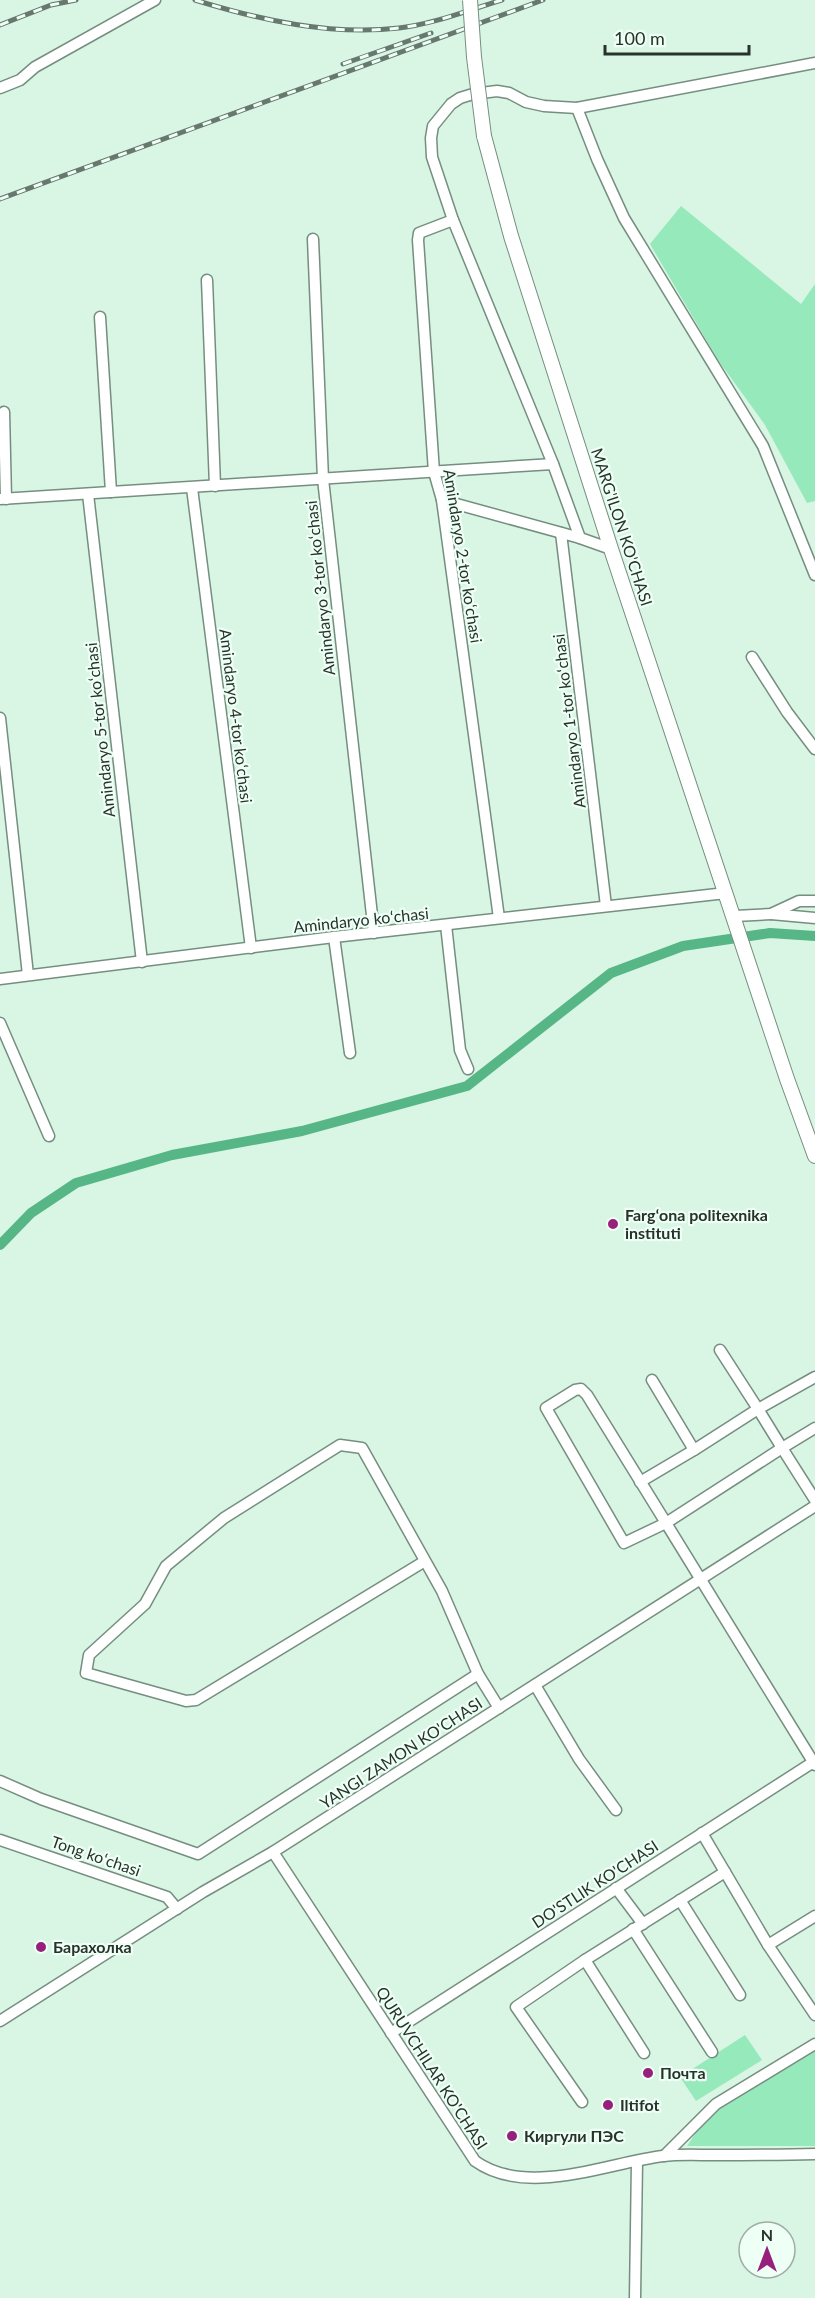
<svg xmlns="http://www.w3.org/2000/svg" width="815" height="2298" viewBox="0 0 815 2298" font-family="Lato,sans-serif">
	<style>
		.green { fill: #96e9bb }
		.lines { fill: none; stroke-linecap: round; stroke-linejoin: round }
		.canal { stroke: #56b686; stroke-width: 10 }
		.minor-casing { stroke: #758e80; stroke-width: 13 }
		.major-casing { stroke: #758e80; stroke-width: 16 }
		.minor { stroke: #fff; stroke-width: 10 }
		.major { stroke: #fff; stroke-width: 14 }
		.rail-casing { stroke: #67786e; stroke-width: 5 }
		.rail { stroke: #eefff5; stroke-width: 3; stroke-dasharray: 9; stroke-linecap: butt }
		.major-bridge-casing { stroke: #758e80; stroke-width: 16; stroke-linecap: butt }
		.major-bridge { stroke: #fff; stroke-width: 14 }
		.poi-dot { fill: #97207c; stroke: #eefff5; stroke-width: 2 }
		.labels { text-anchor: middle; stroke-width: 4.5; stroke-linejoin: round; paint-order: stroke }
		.street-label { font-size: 16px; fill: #28322c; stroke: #eefff5 }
		.poi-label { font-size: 16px; font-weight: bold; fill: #28322c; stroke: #eefff5; text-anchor: start }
	</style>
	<rect width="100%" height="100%" fill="#d9f5e4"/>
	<g class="green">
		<path d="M681 206 801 304 815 284V501L807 503 765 425 718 360 650 244Z"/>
		<path d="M745 2035 762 2060 696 2101 680 2077Z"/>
		<path d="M815 2044V2146H687L714 2106Z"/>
	</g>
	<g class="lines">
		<path class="canal" d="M0 1245 31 1213 76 1183 172 1155 302 1131 467 1086 611 973 683 946 770 933 815 936"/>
		<defs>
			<g id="minor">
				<path d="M0 88 20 80 35 67 155 0"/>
				<path d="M577 108 597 159 624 218 763 446 815 575"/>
				<path d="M453 220 419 233 418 240 434 472 442 500 499 918"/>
				<path d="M313 239 323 479 374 933"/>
				<path d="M207 280 215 486"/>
				<path d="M100 317 111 492"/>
				<path d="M4 412 6 499"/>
				<path d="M192 488 251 948"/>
				<path d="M88 494 142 962"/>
				<path d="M0 499 553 464"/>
				<path d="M442 500 580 538 611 549"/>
				<path d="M561 533 606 906"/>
				<path d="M580 538 553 464 453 220 432 157 431 138 433 126 451 104 460 98 473 94 497 91 509 93 526 102 544 106 577 108 815 63"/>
				<path d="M752 657 787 712 815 749"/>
				<path d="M0 718 28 975"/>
				<path d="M771 914 815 918"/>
				<path d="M735 916 771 914 799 901H815"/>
				<path d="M446 925 460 1050 468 1069"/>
				<path d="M334 937 350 1053"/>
				<path d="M0 979 334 937 726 893"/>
				<path d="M0 1023 49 1136"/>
				<path d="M720 1350 758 1409 815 1377"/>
				<path d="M652 1380 694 1450 758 1409 782 1448 666 1523 587 1395 581 1389 575 1390 546 1408 624 1543 666 1523 815 1765"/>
				<path d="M815 1428 782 1448 815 1500"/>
				<path d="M640 1482 694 1450"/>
				<path d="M425 1561 196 1700 186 1701 86 1673 89 1655 145 1604 166 1566 224 1518 340 1445 362 1448 442 1591 478 1674 499 1708"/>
				<path d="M535 1685 579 1759 616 1810"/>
				<path d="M0 1781 41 1799 198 1854 478 1674"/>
				<path d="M702 1833 768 1945 815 1916"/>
				<path d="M0 1840 167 1897 177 1909"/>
				<path d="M273 1852 475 2161C527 2198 606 2163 663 2156 679 2154 697 2155 714 2155 747 2155 781 2155 815 2154"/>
				<path d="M616 1888 643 1924"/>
				<path d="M680 1900 740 1995"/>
				<path d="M633 1929 712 2052"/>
				<path d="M768 1945 815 2015"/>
				<path d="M585 1960 644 2053"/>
				<path d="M0 2021 203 1892 273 1852 815 1506"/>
				<path d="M391 2033 815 1761"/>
				<path d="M582 2102 516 2007 585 1960 725 1872"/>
				<path d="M664 2156 716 2104 815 2044"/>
				<path d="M635 2298 637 2161"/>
			</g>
			<path id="major" d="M484 136 511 236 611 549 787 1079 815 1156"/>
		</defs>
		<use href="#minor" class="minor-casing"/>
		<use href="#major" class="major-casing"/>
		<use href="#minor" class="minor"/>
		<use href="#major" class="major"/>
		<defs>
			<g id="rail">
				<path d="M195 0C260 20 331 36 399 28 434 24 468 10 502 0"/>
				<path d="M0 25 51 5 76 0"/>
				<path d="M343 64 431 33"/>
				<path d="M0 199 543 0"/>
			</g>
		</defs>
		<use href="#rail" class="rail-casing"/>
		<use href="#rail" class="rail"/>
		<defs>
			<path id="major-bridge" d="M470 0 474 57 484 136"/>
		</defs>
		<use href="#major-bridge" class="major-bridge-casing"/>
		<use href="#major-bridge" class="major-bridge"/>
	</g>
	<g class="poi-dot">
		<circle cx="613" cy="1224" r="6"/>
		<circle cx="41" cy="1947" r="6"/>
		<circle cx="648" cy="2073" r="6"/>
		<circle cx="608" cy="2105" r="6"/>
		<circle cx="512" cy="2136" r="6"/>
	</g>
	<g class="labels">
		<g class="street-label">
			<text transform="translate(622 527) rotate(72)" y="6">MARG'ILON KO'CHASI</text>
			<text transform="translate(463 556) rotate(81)" y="6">Amindaryo 2-tor koʻchasi</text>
			<text transform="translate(320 588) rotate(-96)" y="6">Amindaryo 3-tor koʻchasi</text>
			<text transform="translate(236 716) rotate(83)" y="6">Amindaryo 4-tor koʻchasi</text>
			<text transform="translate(569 721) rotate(-97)" y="6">Amindaryo 1-tor koʻchasi</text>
			<text transform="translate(100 730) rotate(-96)" y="6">Amindaryo 5-tor koʻchasi</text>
			<text transform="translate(361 920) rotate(-6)" y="6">Amindaryo koʻchasi</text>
			<text transform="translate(401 1753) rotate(-33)" y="6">YANGI ZAMON KO'CHASI</text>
			<text transform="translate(96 1856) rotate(19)" y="6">Tong koʻchasi</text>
			<text transform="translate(595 1884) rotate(-33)" y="6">DO'STLIK KO'CHASI</text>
			<text transform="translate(432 2068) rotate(57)" y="6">QURUVCHILAR KO'CHASI</text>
		</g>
		<g class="poi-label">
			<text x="625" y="1221">Fargʻona politexnika<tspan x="625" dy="18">instituti</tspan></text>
			<text x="53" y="1953">Барахолка</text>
			<text x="660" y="2079">Почта</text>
			<text x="620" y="2111">Iltifot</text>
			<text x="524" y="2142">Киргули ПЭС</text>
		</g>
	</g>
	<g transform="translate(767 2250)"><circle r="28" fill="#eefff5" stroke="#9fada5" stroke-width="1.5"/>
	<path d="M0-4.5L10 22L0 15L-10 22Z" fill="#97207c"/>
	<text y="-9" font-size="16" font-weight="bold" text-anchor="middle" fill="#28322c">N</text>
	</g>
	<path d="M605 45v9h144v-9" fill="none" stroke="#28322c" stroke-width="3"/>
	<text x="614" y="45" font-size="18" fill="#28322c" stroke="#eefff5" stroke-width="4.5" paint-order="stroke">100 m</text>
</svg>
